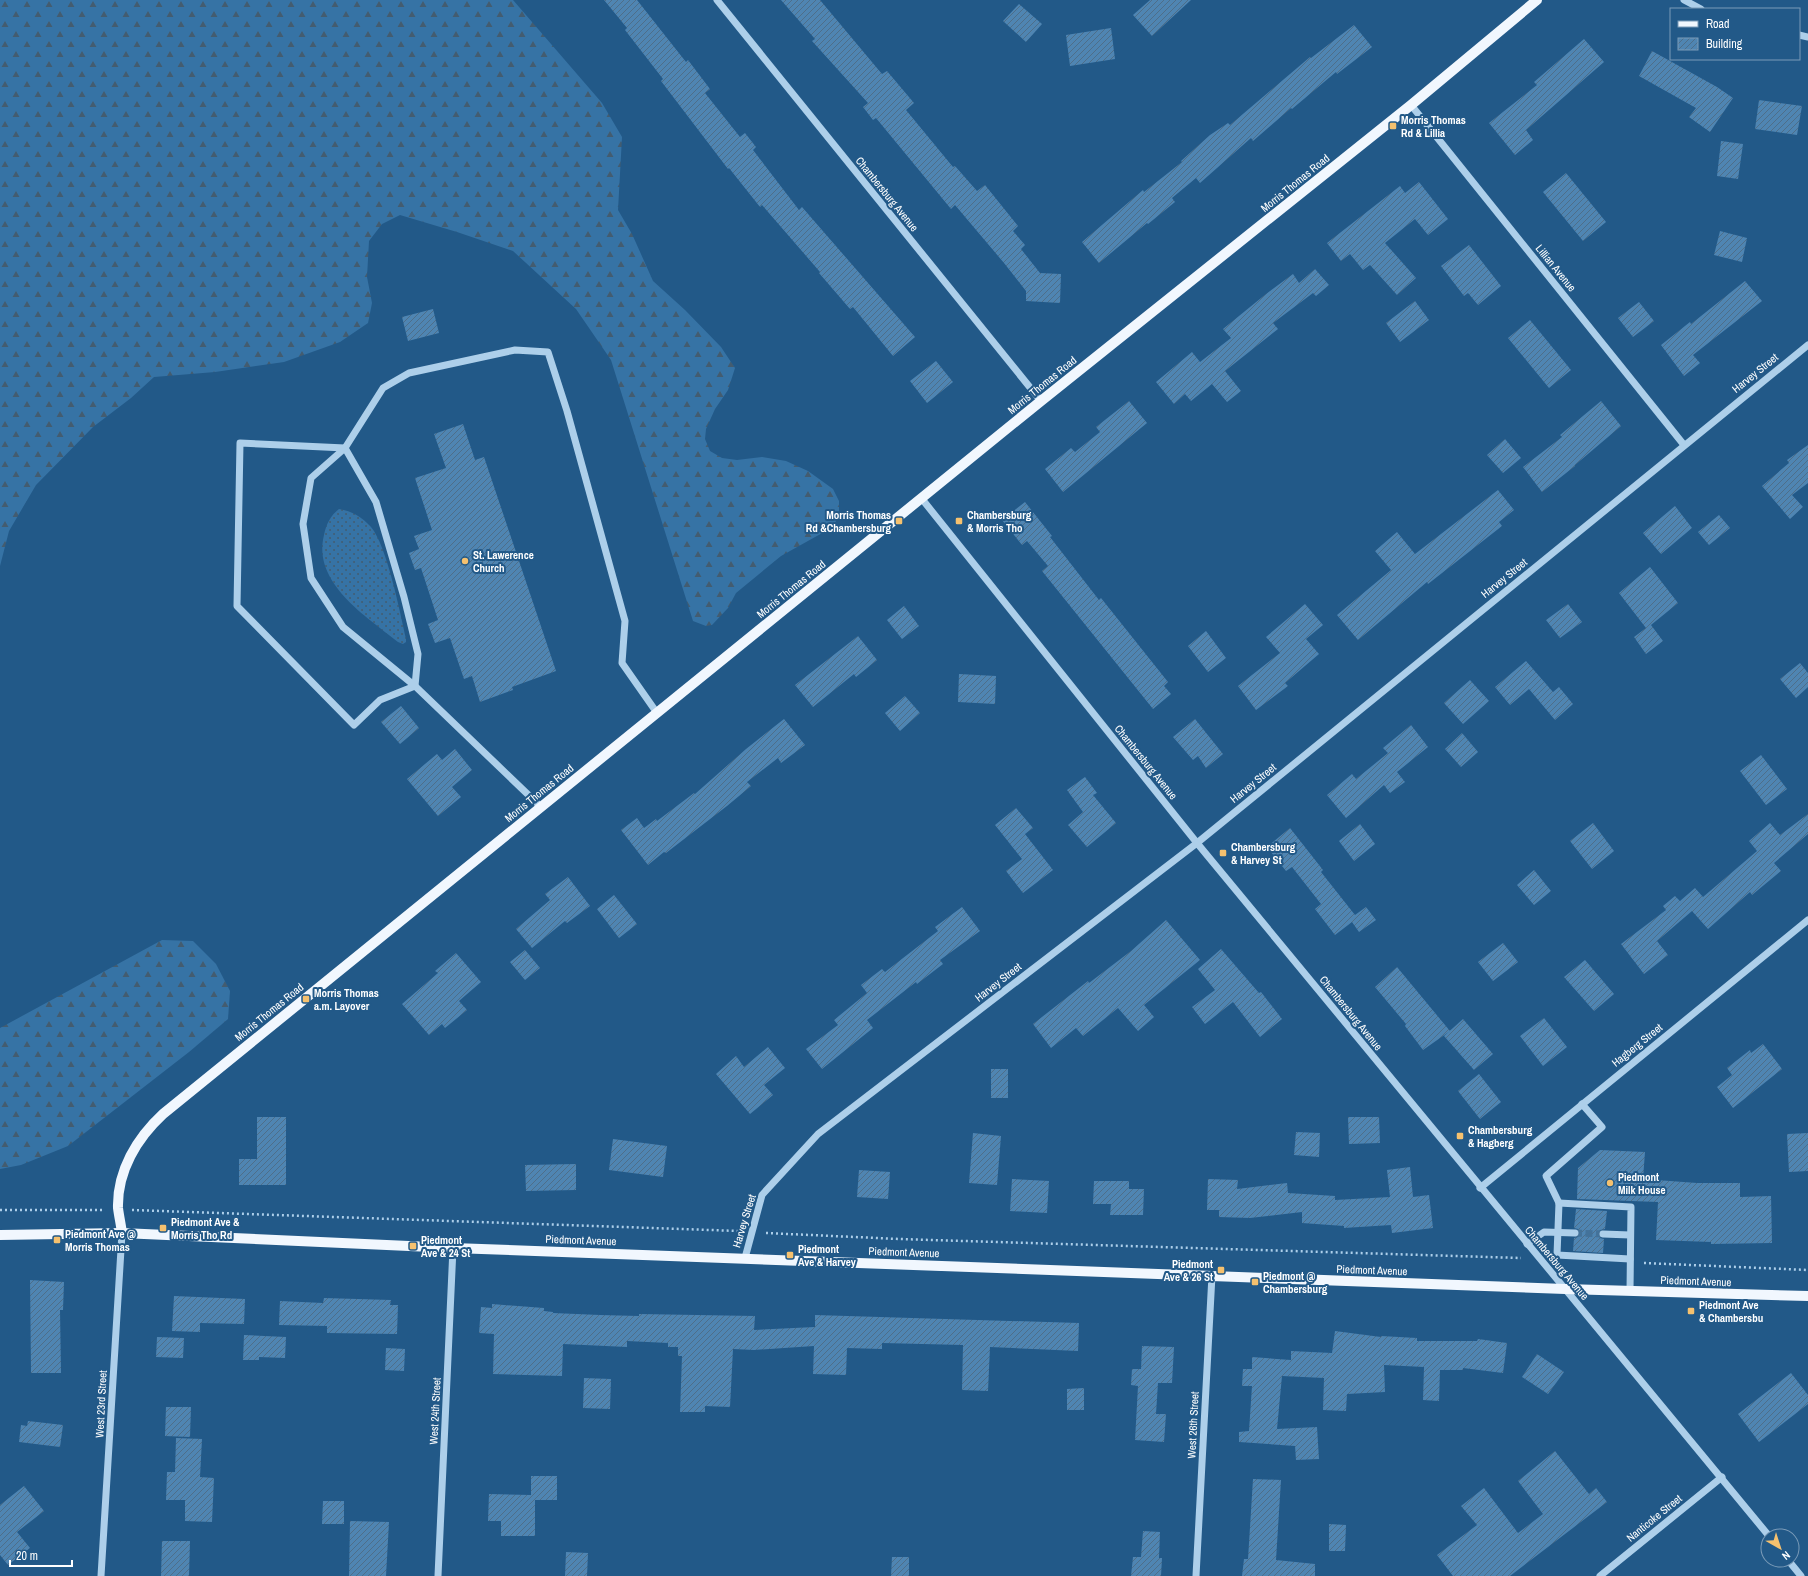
<svg xmlns="http://www.w3.org/2000/svg" width="1808" height="1576" viewBox="0 0 1808 1576" font-family="'Archivo Narrow',sans-serif">
	<style>
		.grass { fill: url(#grass-dots) }
		.forest { fill: url(#forest-firs) }
		.building { fill: url(#building-hatch) }
		.lines { fill: none; stroke-linecap: round; stroke-linejoin: round }
		.minor-tunnel { stroke: #43729a; stroke-width: 7; stroke-dasharray: 7 3.5; stroke-linecap: butt }
		.path { stroke: #adcfea; stroke-width: 2.5; stroke-dasharray: 2 3; stroke-linecap: butt }
		.minor { stroke: #adcfea; stroke-width: 7 }
		.major { stroke: #f1f7fe; stroke-width: 10 }
		.poi-dot { fill: #f5c16f; stroke: #225988; stroke-width: 1.5 }
		.labels { text-anchor: middle; stroke-width: 4; stroke-linejoin: round; paint-order: stroke }
		.poi-label { font-size: 11px; font-weight: bold; fill: #fff; stroke: #225988; text-anchor: start }
		.street-label { font-size: 11px; fill: #fff; stroke: #225988 }
	</style>
	<defs>
		<pattern id="grass-dots" width="8" height="8" patternUnits="userSpaceOnUse"><rect width="8" height="8" fill="#3673a5"/><path d="M2 2h.1M6 6h.1" fill="none" stroke="#435c70" stroke-width="1.8" stroke-linecap="round"/></pattern>
		<pattern id="forest-firs" width="22" height="20" patternUnits="userSpaceOnUse"><rect width="22" height="20" fill="#3673a5"/><path d="M5 1l3.5 6h-7zM16 11l3.5 6h-7z" fill="#435c70"/></pattern>
		<pattern id="building-hatch" width="6" height="6" patternUnits="userSpaceOnUse"><rect width="6" height="6" fill="#4f85b2"/><path d="M-1 1l2-2M0 6l6-6M5 7l2-2" fill="none" stroke="#4e6e89"/></pattern>
	</defs>
	<rect width="100%" height="100%" fill="#225988"/>
	<path class="grass" d="M339 509C352 511 362 517 371 527 387 546 400 612 406 639V642L403 644 398 642C366 616 312 583 324 535 326 524 331 515 339 509Z"/>
	<g class="forest">
		<path d="M0 0H513L602 103 622 137 618 210 632 234 653 281 685 310 721 347 735 368 728 390 715 409 706 429 705 439 710 451 722 458 737 460 762 457 786 461 808 471 833 489 839 501V515L833 527 781 556 736 593 728 608 712 625 706 626 693 621 611 360 576 309 513 251 457 232 400 215 382 224 369 241 367 277 372 303 368 323 340 342 284 362 215 372 154 377 131 398 93 427 36 485 9 531 0 566Z"/>
		<path d="M162 940 193 941 216 964 230 991 228 1019 189 1052 68 1146 21 1165 0 1169V1028Z"/>
	</g>
	<g class="building">
		<path d="M604 0H637L686 62 688 60 710 89 705 93 740 137 745 133 756 147 753 150 799 210 802 207 915 337 893 356 853 307 850 309 819 273 820 272 762 205 760 207 729 168 728 169 661 81 663 79 625 30 627 28Z"/>
		<path d="M781 0H820L882 74 887 71 914 103 906 110 953 167 955 166 977 191 985 185 1018 226 1013 231 1025 245 1021 249 1040 273 1061 274 1060 303 1026 301V291L1004 263 955 205 951 209 876 118 873 120 863 107 868 103 812 41 815 39Z"/>
		<path d="M1150 0H1191L1152 36 1133 15Z"/>
		<path d="M1019 4 1042 24 1026 42 1003 21Z"/>
		<path d="M1354 25 1372 47 1337 74 1336 72 1292 109 1291 108 1253 141 1251 138 1200 183 1196 178 1172 198 1175 202 1148 224 1147 223 1099 263 1082 242 1143 190 1144 192 1182 162 1181 161 1210 135 1228 123 1230 125 1310 57 1311 58Z"/>
		<path d="M1111 28 1115 59 1070 66 1066 35Z"/>
		<path d="M1584 39 1604 62 1526 130 1533 140 1515 155 1489 123 1537 85 1534 82Z"/>
		<path d="M1652 51 1717 87 1733 98 1710 132 1689 117 1696 108 1639 76Z"/>
		<path d="M1759 100 1802 106 1797 135 1755 129Z"/>
		<path d="M1721 141 1743 144 1738 179 1717 176Z"/>
		<path d="M1566 173 1606 222 1583 241 1543 192Z"/>
		<path d="M1419 182 1448 219 1428 235 1415 219 1385 243 1416 278 1397 295 1370 265 1363 270 1350 254 1341 261 1327 243 1400 186 1405 193Z"/>
		<path d="M1720 231 1747 238 1742 262 1714 255Z"/>
		<path d="M1469 245 1501 286 1478 305 1468 293 1464 296 1441 266Z"/>
		<path d="M1315 269 1329 285 1316 296 1313 293 1273 323 1278 329 1225 371 1241 391 1227 402 1212 384 1191 401 1185 394 1174 404 1156 382 1192 352 1200 362 1231 338 1223 329 1266 294 1293 274 1299 283Z"/>
		<path d="M1745 281 1762 301 1693 355 1700 363 1684 376 1661 345 1690 322 1691 324Z"/>
		<path d="M1415 301 1429 320 1400 342 1386 323Z"/>
		<path d="M1639 302 1654 321 1633 337 1618 318Z"/>
		<path d="M433 309 439 333 408 341 402 317Z"/>
		<path d="M1530 320 1571 370 1549 388 1508 338Z"/>
		<path d="M936 361 953 382 927 403 910 381Z"/>
		<path d="M1129 401 1147 423 1063 492 1045 469 1071 448 1075 452 1100 432 1096 427Z"/>
		<path d="M1601 401 1621 426 1575 465V466L1542 492 1523 467 1562 437 1560 435Z"/>
		<path d="M463 424 475 460 484 457 556 671 512 687 513 690 480 702 472 676 464 679 450 638 435 643 428 624 438 620 421 568 415 570 409 553 419 549 414 536 432 530 415 478 446 468 434 434Z"/>
		<path d="M1505 439 1521 458 1503 473 1487 455Z"/>
		<path d="M1808 445V483L1792 495 1803 507 1790 519 1762 486 1789 463 1787 460Z"/>
		<path d="M1498 490 1514 510 1499 522 1502 526 1428 584 1427 582 1358 640 1337 615 1391 570 1375 551 1397 532 1415 554Z"/>
		<path d="M1025 502 1052 536 1050 537 1099 600 1101 598 1168 682 1164 686 1171 694 1153 709 1042 571 1048 566 1027 541 1022 545 1002 520Z"/>
		<path d="M1675 506 1692 528 1661 554 1643 533Z"/>
		<path d="M1719 515 1730 528 1709 545 1698 532Z"/>
		<path d="M1650 567 1678 603 1651 625 1663 641 1646 654 1634 637 1646 628 1619 593Z"/>
		<path d="M1305 604 1323 625 1306 639 1319 654 1285 683 1288 686 1256 710 1238 686 1280 653 1266 637Z"/>
		<path d="M1568 604 1582 622 1560 638 1546 620Z"/>
		<path d="M904 606 919 626 902 639 887 620Z"/>
		<path d="M1206 631 1226 658 1208 672 1188 646Z"/>
		<path d="M858 636 877 660 856 677 854 674 813 707 795 685Z"/>
		<path d="M1526 661 1553 692 1559 687 1573 704 1555 720 1529 689 1510 705 1495 687Z"/>
		<path d="M1800 663 1808 673V687L1796 698 1780 679Z"/>
		<path d="M959 674 996 676 995 704 958 702Z"/>
		<path d="M1470 680 1489 701 1463 724 1444 703Z"/>
		<path d="M905 696 920 713 900 731 885 713Z"/>
		<path d="M401 706 419 728 400 744 381 722Z"/>
		<path d="M784 719 805 745 781 763 778 758 747 782 751 786 727 806 666 853 664 852 648 865 621 830 637 818 644 828 656 819 657 821 694 793 695 794 746 749Z"/>
		<path d="M1195 719 1223 754 1206 768 1198 756 1193 760 1173 737Z"/>
		<path d="M1411 725 1428 747 1397 772 1405 782 1390 793 1384 785 1346 818 1327 795 1352 774 1356 779 1388 753 1383 748Z"/>
		<path d="M1462 733 1478 752 1461 767 1445 749Z"/>
		<path d="M455 749 472 770 452 787 461 797 438 816 407 779 437 754 442 760Z"/>
		<path d="M1761 755 1787 789 1766 805 1740 771Z"/>
		<path d="M1085 777 1097 793 1093 795 1116 823 1087 847 1068 825 1083 812 1067 790Z"/>
		<path d="M1016 808 1033 828 1025 834 1053 870 1023 893 1006 871 1022 859 995 825Z"/>
		<path d="M1808 814V834L1774 863 1781 871 1752 895 1750 892 1708 929 1692 911 1657 941 1668 955 1644 974 1621 944 1666 910 1663 906 1675 896 1680 901 1695 888 1703 897 1757 851 1749 841 1770 823 1780 835Z"/>
		<path d="M1593 823 1614 851 1592 869 1570 841Z"/>
		<path d="M1360 824 1375 844 1354 861 1339 841Z"/>
		<path d="M1290 828 1323 870 1321 872 1355 915 1366 907 1376 920 1359 932 1352 922 1335 935 1315 909 1321 904 1292 867 1286 871 1267 847Z"/>
		<path d="M1534 870 1551 891 1534 905 1517 885Z"/>
		<path d="M568 877 590 906 567 923 565 921 532 948 516 929 550 900 545 894Z"/>
		<path d="M614 895 637 924 619 938 597 909Z"/>
		<path d="M962 907 980 931 940 960 943 964 917 984 916 982 867 1020 873 1028 822 1069 806 1049 838 1025 834 1020 867 993 861 985 882 969 885 972 938 931 935 927Z"/>
		<path d="M1166 920 1200 960 1144 1005 1154 1017 1138 1031 1118 1008 1083 1036 1076 1028 1051 1048 1033 1024 1088 981 1089 983 1131 951Z"/>
		<path d="M1503 943 1518 962 1493 981 1478 962Z"/>
		<path d="M1221 949 1259 993 1261 992 1282 1019 1260 1037 1233 1002 1205 1024 1192 1007 1215 990 1198 969Z"/>
		<path d="M525 950 540 968 525 980 510 962Z"/>
		<path d="M456 953 481 982 459 1001 467 1010 445 1028 442 1024 429 1035 402 1004 438 973 435 971Z"/>
		<path d="M1585 960 1614 994 1594 1011 1564 977Z"/>
		<path d="M1397 967 1450 1031 1423 1050 1405 1026 1406 1024 1375 987Z"/>
		<path d="M1544 1018 1567 1047 1543 1066 1520 1036Z"/>
		<path d="M1463 1019 1493 1054 1474 1070 1444 1036Z"/>
		<path d="M1763 1044 1782 1069 1733 1108 1717 1087 1732 1075 1727 1068 1750 1050 1751 1053Z"/>
		<path d="M768 1047 785 1068 764 1085 773 1095 750 1114 716 1074 736 1056 744 1067Z"/>
		<rect x="991" y="1069" width="17" height="29"/>
		<path d="M1479 1074 1501 1102 1480 1119 1458 1091Z"/>
		<path d="M257 1117H286V1185H239V1159H257Z"/>
		<path d="M1348 1117H1379L1380 1143 1349 1144Z"/>
		<path d="M1296 1132 1320 1133 1319 1157 1294 1155Z"/>
		<path d="M973 1133 1001 1136 997 1185 969 1183Z"/>
		<path d="M1808 1133V1171L1789 1172 1787 1134Z"/>
		<path d="M613 1139 667 1146 663 1177 609 1170Z"/>
		<path d="M1600 1150 1645 1152 1643 1179 1697 1183H1740V1197L1771 1196 1772 1243 1711 1244V1242L1656 1240 1658 1202 1577 1199 1578 1168Z"/>
		<path d="M576 1164V1190L526 1191 525 1165Z"/>
		<path d="M1410 1167 1413 1197 1429 1195 1433 1228 1392 1233 1391 1225 1344 1228V1226L1302 1223V1212L1250 1218 1219 1217V1210H1207L1208 1179 1238 1180 1237 1189 1287 1183 1288 1193 1335 1196V1200L1390 1197 1387 1170Z"/>
		<path d="M859 1170 890 1172 888 1199 857 1197Z"/>
		<path d="M1012 1179 1049 1181 1047 1213 1010 1211Z"/>
		<path d="M1094 1181H1129V1189H1144L1143 1215H1110L1111 1204H1093Z"/>
		<path d="M1576 1209 1607 1211 1605 1229 1600 1230 1598 1233 1600 1238 1604 1239 1603 1253 1573 1251 1574 1238 1578 1237 1580 1234 1578 1229 1574 1228Z"/>
		<path d="M30 1280 64 1282 63 1310H60L61 1373H31Z"/>
		<path d="M174 1296 245 1299 244 1324 200 1323V1332L172 1331Z"/>
		<path d="M324 1298 391 1300 390 1305H398L397 1334 327 1333V1326L279 1325 280 1301 323 1303Z"/>
		<path d="M492 1304 544 1308V1311L553 1312V1313L600 1315 639 1316V1314L755 1316 754 1330 815 1327V1315L1079 1323 1078 1351 990 1347 988 1391 962 1390 963 1345 882 1343V1349L847 1348 846 1375 813 1374 814 1346 754 1350 733 1349 730 1407 705 1406V1412H680L682 1356H678V1347H668V1343L627 1341V1347L563 1344 562 1376 493 1374 494 1334 479 1333 481 1307 492 1308Z"/>
		<path d="M1335 1331 1381 1337V1336L1417 1338V1341H1477L1478 1339 1507 1343 1503 1373 1463 1368V1370H1440L1439 1401 1423 1400 1424 1367 1384 1365 1385 1392 1347 1394 1346 1411 1323 1410 1324 1378 1282 1376 1277 1429 1317 1427 1319 1459 1296 1460 1295 1446 1239 1442V1432L1249 1431 1252 1386H1242L1243 1369H1252V1357L1291 1360V1351L1332 1353Z"/>
		<path d="M244 1335 286 1337 285 1358 259 1357V1360H243Z"/>
		<path d="M157 1337 184 1338 183 1358 156 1357Z"/>
		<path d="M1142 1346 1174 1347 1172 1383H1158L1156 1414H1166L1164 1442 1135 1440 1138 1386 1131 1385 1132 1369H1141Z"/>
		<path d="M386 1348 405 1349 404 1371 385 1370Z"/>
		<path d="M1537 1354 1564 1372 1548 1394 1522 1377Z"/>
		<path d="M1791 1373 1808 1395V1404L1759 1442 1738 1414Z"/>
		<path d="M584 1378 611 1379 610 1409 583 1408Z"/>
		<path d="M1084 1388V1410H1067V1389Z"/>
		<path d="M166 1407H191L190 1437 165 1436Z"/>
		<path d="M28 1421 63 1425 60 1447 19 1442 21 1425 27 1426Z"/>
		<path d="M176 1438 202 1439 200 1477 214 1478 212 1522 185 1521V1500H166L167 1472H175Z"/>
		<path d="M1555 1451 1589 1494 1596 1488 1607 1502 1510 1576H1453L1437 1555 1477 1525 1461 1506 1484 1488 1518 1533 1543 1514 1518 1481Z"/>
		<path d="M531 1476H557V1500H535V1536H501V1521H488L489 1494 531 1495Z"/>
		<path d="M1253 1479 1281 1480 1276 1560 1315 1564V1576H1242L1244 1559H1248Z"/>
		<path d="M24 1486 44 1511 17 1532 30 1548 8 1565 0 1555V1505Z"/>
		<path d="M323 1501H344V1524H322Z"/>
		<path d="M350 1521 389 1522 386 1576H349Z"/>
		<path d="M1329 1524 1346 1525 1345 1551H1329Z"/>
		<path d="M1143 1531 1160 1532 1159 1558H1162L1161 1576H1131L1133 1557H1141Z"/>
		<path d="M162 1541H190L189 1576H161Z"/>
		<path d="M566 1552 588 1553 587 1576H565Z"/>
		<path d="M892 1557H909V1576H891Z"/>
	</g>
	<g class="lines">
		<path class="minor-tunnel" d="M1575 1233 1603 1234"/>
		<g class="path">
			<path d="M0 1210H103"/>
			<path d="M132 1210 739 1231"/>
			<path d="M766 1233 899 1239 1521 1258"/>
			<path d="M1644 1263 1808 1270"/>
		</g>
		<g class="minor">
			<path d="M717 0 1041 401"/>
			<path d="M1684 0 1701 9"/>
			<path d="M1799 35 1808 37"/>
			<path d="M1411 105 1684 445"/>
			<path d="M240 443 345 448 376 502 404 597 418 654 415 686 380 700 354 725 237 606Z"/>
			<path d="M922 499 1197 843 1769 1536"/>
			<path d="M541 807 415 686 343 627 311 578 303 524 311 478 345 448 383 388 409 373 515 350 548 352 567 411 625 621 622 663 657 713"/>
			<path d="M1582 1104 1602 1127 1546 1176 1559 1203 1557 1255 1630 1259"/>
			<path d="M1480 1188 1808 920"/>
			<path d="M1559 1203 1631 1207 1630 1291"/>
			<path d="M1603 1234 1630 1235"/>
			<path d="M1527 1244 1544 1232 1575 1233"/>
			<path d="M745 1258 762 1195 818 1134 1197 843 1808 345"/>
			<path d="M1788 1560 1801 1576"/>
			<path d="M101 1576 122 1233"/>
			<path d="M438 1576 453 1248"/>
			<path d="M1196 1576 1212 1275"/>
			<path d="M1600 1576 1722 1477"/>
		</g>
		<g class="major">
			<path d="M122 1233C121 1225 119 1216 118 1208 117 1171 137 1138 163 1114L1041 401 1411 105 1537 0"/>
			<path d="M0 1235 122 1233 453 1248 1565 1289 1808 1296"/>
		</g>
	</g>
	<g class="poi-dot">
		<rect x="1389" y="122" width="8" height="8" rx="2"/>
		<rect x="895" y="517" width="8" height="8" rx="2"/>
		<rect x="955" y="517" width="8" height="8" rx="2"/>
		<circle cx="465" cy="561" r="4"/>
		<rect x="1219" y="849" width="8" height="8" rx="2"/>
		<rect x="302" y="995" width="8" height="8" rx="2"/>
		<rect x="1456" y="1132" width="8" height="8" rx="2"/>
		<circle cx="1610" cy="1183" r="4"/>
		<rect x="159" y="1224" width="8" height="8" rx="2"/>
		<rect x="53" y="1236" width="8" height="8" rx="2"/>
		<rect x="409" y="1242" width="8" height="8" rx="2"/>
		<rect x="786" y="1251" width="8" height="8" rx="2"/>
		<rect x="1217" y="1266" width="8" height="8" rx="2"/>
		<rect x="1251" y="1278" width="8" height="8" rx="2"/>
		<rect x="1687" y="1307" width="8" height="8" rx="2"/>
	</g>
	<g class="labels">
		<g class="poi-label">
			<text x="1401" y="124">Morris Thomas<tspan x="1401" dy="13">Rd &amp; Lillia</tspan></text>
			<text x="891" y="519" text-anchor="end">Morris Thomas<tspan x="891" dy="13">Rd &amp;Chambersburg</tspan></text>
			<text x="967" y="519">Chambersburg<tspan x="967" dy="13">&amp; Morris Tho</tspan></text>
			<text x="473" y="559">St. Lawerence<tspan x="473" dy="13">Church</tspan></text>
			<text x="1231" y="851">Chambersburg<tspan x="1231" dy="13">&amp; Harvey St</tspan></text>
			<text x="314" y="997">Morris Thomas<tspan x="314" dy="13">a.m. Layover</tspan></text>
			<text x="1468" y="1134">Chambersburg<tspan x="1468" dy="13">&amp; Hagberg</tspan></text>
			<text x="1618" y="1181">Piedmont<tspan x="1618" dy="13">Milk House</tspan></text>
			<text x="171" y="1226">Piedmont Ave &amp;<tspan x="171" dy="13">Morris Tho Rd</tspan></text>
			<text x="65" y="1238">Piedmont Ave @<tspan x="65" dy="13">Morris Thomas</tspan></text>
			<text x="421" y="1244">Piedmont<tspan x="421" dy="13">Ave &amp; 24 St</tspan></text>
			<text x="798" y="1253">Piedmont<tspan x="798" dy="13">Ave &amp; Harvey</tspan></text>
			<text x="1213" y="1268" text-anchor="end">Piedmont<tspan x="1213" dy="13">Ave &amp; 26 St</tspan></text>
			<text x="1263" y="1280">Piedmont @<tspan x="1263" dy="13">Chambersburg</tspan></text>
			<text x="1699" y="1309">Piedmont Ave<tspan x="1699" dy="13">&amp; Chambersbu</tspan></text>
		</g>
		<g class="street-label">
			<text transform="translate(1295 183) rotate(-39)" y="4">Morris Thomas Road</text>
			<text transform="translate(887 194) rotate(51)" y="4">Chambersburg Avenue</text>
			<text transform="translate(1556 268) rotate(51)" y="4">Lillian Avenue</text>
			<text transform="translate(1755 373) rotate(-39)" y="4">Harvey Street</text>
			<text transform="translate(1042 385) rotate(-39)" y="4">Morris Thomas Road</text>
			<text transform="translate(1504 578) rotate(-39)" y="4">Harvey Street</text>
			<text transform="translate(791 589) rotate(-39)" y="4">Morris Thomas Road</text>
			<text transform="translate(1146 762) rotate(51)" y="4">Chambersburg Avenue</text>
			<text transform="translate(1253 783) rotate(-39)" y="4">Harvey Street</text>
			<text transform="translate(539 793) rotate(-39)" y="4">Morris Thomas Road</text>
			<text transform="translate(998 982) rotate(-38)" y="4">Harvey Street</text>
			<text transform="translate(269 1012) rotate(-39)" y="4">Morris Thomas Road</text>
			<text transform="translate(1351 1013) rotate(51)" y="4">Chambersburg Avenue</text>
			<text transform="translate(1637 1045) rotate(-39)" y="4">Hagberg Street</text>
			<text transform="translate(744 1221) rotate(-73)" y="4">Harvey Street</text>
			<text transform="translate(581 1240) rotate(2)" y="4">Piedmont Avenue</text>
			<text transform="translate(904 1252) rotate(2)" y="4">Piedmont Avenue</text>
			<text transform="translate(1557 1263) rotate(50)" y="4">Chambersburg Avenue</text>
			<text transform="translate(1372 1270) rotate(2)" y="4">Piedmont Avenue</text>
			<text transform="translate(1696 1281) rotate(2)" y="4">Piedmont Avenue</text>
			<text transform="translate(101 1404) rotate(-87)" y="4">West 23rd Street</text>
			<text transform="translate(435 1411) rotate(-87)" y="4">West 24th Street</text>
			<text transform="translate(1193 1425) rotate(-87)" y="4">West 26th Street</text>
			<text transform="translate(1654 1518) rotate(-39)" y="4">Nanticoke Street</text>
		</g>
	</g>
	<rect x="1670" y="8" width="130" height="52" fill="#225988" stroke="#7a9bb8"/>
	<rect x="1678" y="21" width="20" height="6" fill="#f1f7fe" stroke="#7a9bb8"/>
	<text x="1706" y="28" font-size="12" fill="#ffffff">Road</text>
	<rect x="1678" y="38" width="20" height="12" fill="url(#building-hatch)" stroke="#7a9bb8"/>
	<text x="1706" y="48" font-size="12" fill="#ffffff">Building</text>
	<g transform="translate(1780 1548) rotate(141)"><circle r="19" fill="#225988" stroke="#7a9bb8"/>
	<path d="M0-3L7 15L0 10L-7 15Z" fill="#f5c16f"/>
	<text y="-6" font-size="11" font-weight="bold" text-anchor="middle" fill="#ffffff">N</text>
	</g>
	<path d="M10 1560v6h62v-6" fill="none" stroke="#ffffff" stroke-width="2"/>
	<text x="16" y="1560" font-size="12" fill="#ffffff" stroke="#225988" stroke-width="3" paint-order="stroke">20 m</text>
</svg>
